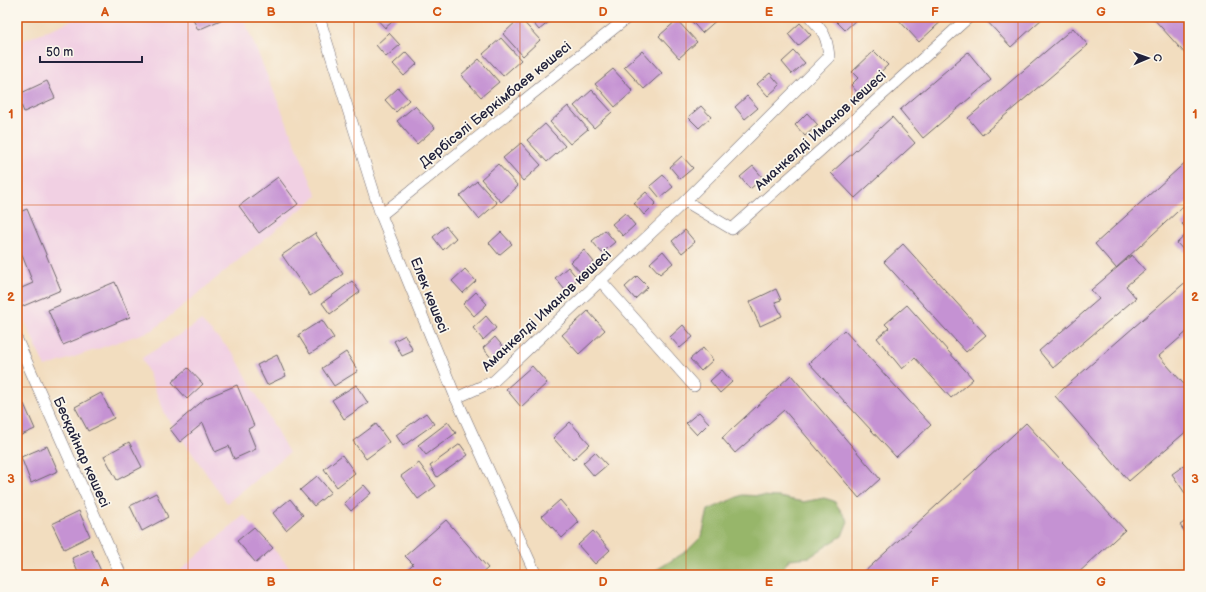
<svg xmlns="http://www.w3.org/2000/svg" width="1206" height="592" viewBox="0 0 1206 592" font-family="'Balsamiq Sans',sans-serif">
	<style>
		.built { fill: #f1d0e3 }
		.forest { fill: #97b66a; stroke: #5c6c52 }
		.building { fill: #c592d3 }
		.lines { fill: none; stroke-linecap: round; stroke-linejoin: round }
		.minor-casing { stroke: #6b6369; stroke-width: 12 }
		.minor { stroke: #fff; stroke-width: 11 }
		.grid { fill: none; stroke: #d45411; stroke-width: 1; stroke-opacity: 0.55 }
		.labels { text-anchor: middle; stroke-width: 3.5; stroke-linejoin: round; paint-order: stroke }
		.street-label { font-size: 14px; fill: #22223b; stroke: #fbf7ec }
		.neatline { fill: none; stroke: #d45411; stroke-width: 1.5 }
		.grid-label { font-size: 13px; text-anchor: middle; font-weight: bold; fill: #d45411 }
	</style>
	<rect width="100%" height="100%" fill="#fbf7ec"/>
	<filter id="ink" filterUnits="userSpaceOnUse"><feTurbulence type="fractalNoise" baseFrequency=".025" numOctaves="2"/><feDisplacementMap in="SourceGraphic" scale="8" xChannelSelector="R" yChannelSelector="G"/><feConvolveMatrix kernelMatrix="1 2 1 2 8 2 1 2 1" color-interpolation-filters="sRGB"/></filter>
	<filter id="wash" filterUnits="userSpaceOnUse"><feTurbulence type="fractalNoise" baseFrequency=".012" numOctaves="4" result="noise"/><feDisplacementMap in="SourceGraphic" scale="16" xChannelSelector="R" yChannelSelector="G"/><feGaussianBlur stdDeviation="0.9" result="paint"/><feColorMatrix in="noise" values="0 0 0 0 0 0 0 0 0 0 0 0 0 0 0 0 0 1.4 0 .05"/><feComposite in="paint" operator="in"/></filter>
	<g filter="url(#wash)">
		<rect width="100%" height="100%" fill="#f2ddbf"/>
		<g class="built">
			<path d="M80 17H243L317 196 153 330 45 367 17 303V43Z"/>
			<path d="M201 321 234 354 289 453 227 503 166 416 142 358Z"/>
			<path d="M244 515 296 575H175Z"/>
		</g>
		<path class="forest" d="M742 495 779 497 803 502 824 498 834 501 848 521 842 536 829 544 810 557 790 559 777 575H648L687 551 702 536 708 510Z"/>
		<g id="blocks">
			<g class="building">
				<path d="M192 17H224L225 18 198 30Z"/>
				<path d="M375 17H398L385 28Z"/>
				<path d="M528 17H555L539 30Z"/>
				<path d="M688 17H720L702 33Z"/>
				<path d="M836 17H855L857 19 845 30 834 19Z"/>
				<path d="M896 17H946L919 42Z"/>
				<path d="M987 17H1044L1011 47 985 19Z"/>
				<path d="M1152 17H1189V58Z"/>
				<path d="M520 18 540 40 523 56 503 34Z"/>
				<path d="M677 20 697 42 679 58 659 36Z"/>
				<path d="M800 23 811 35 798 46 788 34Z"/>
				<path d="M1073 28 1088 45 982 135 968 118Z"/>
				<path d="M389 33 400 45 386 57 376 45Z"/>
				<path d="M501 38 521 60 503 76 483 54Z"/>
				<path d="M642 51 662 73 644 89 624 67Z"/>
				<path d="M794 51 805 63 792 74 782 62Z"/>
				<path d="M874 51 888 65 858 93 851 85 858 78 852 72Z"/>
				<path d="M406 52 417 64 404 76 393 64Z"/>
				<path d="M968 52 991 80 923 138 900 110Z"/>
				<path d="M479 59 499 82 481 97 461 75Z"/>
				<path d="M613 69 633 91 615 107 595 84Z"/>
				<path d="M770 73 780 85 768 96 757 84Z"/>
				<path d="M47 81 55 98 24 112 17 95Z"/>
				<path d="M398 88 409 100 396 112 385 100Z"/>
				<path d="M592 90 612 112 594 128 574 106Z"/>
				<path d="M747 96 758 108 745 119 735 107Z"/>
				<path d="M415 106 435 128 417 144 397 121Z"/>
				<path d="M568 106 588 129 570 144 550 122Z"/>
				<path d="M701 106 711 117 699 128 688 117Z"/>
				<path d="M807 113 818 125 805 136 795 125Z"/>
				<path d="M892 117 915 143 855 198 831 173Z"/>
				<path d="M545 124 565 146 547 162 527 140Z"/>
				<path d="M521 143 541 165 523 181 503 158Z"/>
				<path d="M682 156 693 168 680 179 670 167Z"/>
				<path d="M1189 159V201L1116 268 1095 244Z"/>
				<path d="M498 164 518 186 501 202 481 179Z"/>
				<path d="M753 166 763 178 750 189 740 177Z"/>
				<path d="M663 175 673 187 660 198 650 186Z"/>
				<path d="M278 177 298 204 259 233 239 206Z"/>
				<path d="M477 181 497 203 479 219 460 196Z"/>
				<path d="M646 192 656 203 644 215 634 203Z"/>
				<path d="M27 209 61 290 21 307 17 298V290L33 283 20 250 17 251V213Z"/>
				<path d="M625 213 635 225 623 236 612 224Z"/>
				<path d="M1189 217V231L1182 224Z"/>
				<path d="M446 226 456 238 443 250 433 237Z"/>
				<path d="M605 230 615 242 602 253 592 241Z"/>
				<path d="M685 230 695 242 682 253 672 241Z"/>
				<path d="M501 232 512 244 499 255 489 243Z"/>
				<path d="M1189 232V251L1186 253 1177 243Z"/>
				<path d="M315 233 343 274 310 296 282 255Z"/>
				<path d="M903 244 986 335 966 352 884 262Z"/>
				<path d="M584 250 594 262 581 273 571 262Z"/>
				<path d="M663 251 673 263 660 274 650 263Z"/>
				<path d="M1132 255 1145 270 1126 286 1136 298 1053 368 1039 351 1099 299 1091 290Z"/>
				<path d="M568 267 578 279 565 290 555 278Z"/>
				<path d="M465 269 476 281 463 293 452 281Z"/>
				<path d="M637 276 648 287 635 299 625 287Z"/>
				<path d="M1189 279V330L1159 356 1189 390V429L1129 481 1055 396Z"/>
				<path d="M352 281 360 292 330 314 322 303Z"/>
				<path d="M115 282 130 317 63 345 48 310Z"/>
				<path d="M776 289 781 300 775 302 782 316 760 326 749 302Z"/>
				<path d="M476 292 487 304 474 316 463 304Z"/>
				<path d="M907 305 973 379 951 398 915 358 902 369 877 338 889 328 885 324Z"/>
				<path d="M588 311 605 330 579 354 562 335Z"/>
				<path d="M486 316 496 328 483 340 473 328Z"/>
				<path d="M322 320 334 338 310 354 298 335Z"/>
				<path d="M683 325 693 337 680 348 670 337Z"/>
				<path d="M844 330 931 425 896 457 809 363Z"/>
				<path d="M405 335 413 351 402 356 394 341Z"/>
				<path d="M495 337 505 349 493 360 483 348Z"/>
				<path d="M703 348 713 360 701 371 690 359Z"/>
				<path d="M346 352 358 371 334 386 322 368Z"/>
				<path d="M277 355 286 376 267 385 257 365Z"/>
				<path d="M532 366 547 383 521 407 506 389Z"/>
				<path d="M188 368 203 384 187 399 172 382Z"/>
				<path d="M722 370 732 382 720 393 710 381Z"/>
				<path d="M791 375 880 479 859 498 784 410 735 453 722 438Z"/>
				<path d="M237 385 254 426 248 429 256 449 234 459 229 446 215 452 203 423 180 442 170 429 206 398Z"/>
				<path d="M356 385 368 403 344 419 332 400Z"/>
				<path d="M101 393 114 418 88 431 75 407Z"/>
				<path d="M24 404 35 429 17 437V407Z"/>
				<path d="M699 412 709 423 697 435 686 423Z"/>
				<path d="M426 413 434 424 403 446 396 435Z"/>
				<path d="M448 422 456 433 426 455 418 445Z"/>
				<path d="M570 422 590 444 573 460 553 438Z"/>
				<path d="M1026 423 1125 530 1076 575H861Z"/>
				<path d="M376 424 389 442 366 459 353 441Z"/>
				<path d="M129 442 142 467 117 480 104 456Z"/>
				<path d="M460 444 468 455 437 477 430 466Z"/>
				<path d="M47 446 58 471 31 483 21 457Z"/>
				<path d="M595 452 607 465 594 476 583 463Z"/>
				<path d="M342 455 355 473 337 487 324 469Z"/>
				<path d="M1189 462V499L1172 474Z"/>
				<path d="M419 463 436 486 418 499 401 476Z"/>
				<path d="M317 476 331 492 314 506 300 490Z"/>
				<path d="M364 485 371 493 351 511 344 503Z"/>
				<path d="M156 493 168 517 142 531 130 506Z"/>
				<path d="M290 499 303 515 286 530 273 513Z"/>
				<path d="M560 500 579 522 562 538 542 516Z"/>
				<path d="M79 511 90 536 64 549 52 524Z"/>
				<path d="M1189 519V538L1180 525Z"/>
				<path d="M446 520 488 568 480 575H401L413 564 405 556Z"/>
				<path d="M254 527 273 548 256 563 237 541Z"/>
				<path d="M593 531 610 550 595 564 578 545Z"/>
				<path d="M91 549 101 571 93 575H79L72 558Z"/>
			</g>
		</g>
	</g>
	<g filter="url(#ink)">
		<use href="#blocks" fill-opacity="0" stroke="#6b6369" stroke-width="1"/>
		<g class="lines">
			<defs>
				<g id="minor">
					<path d="M319 17 381 215 456 398 536 575"/>
					<path d="M685 201 732 229 804 165 969 17"/>
					<path d="M381 215 628 17"/>
					<path d="M600 280 694 386"/>
					<path d="M17 340 121 575"/>
					<path d="M456 398 494 381 685 201 829 57C827 36 824 32 810 17"/>
				</g>
			</defs>
			<use href="#minor" class="minor-casing"/>
			<use href="#minor" class="minor"/>
		</g>
	</g>
	<path class="grid" d="M188 17V575M354 17V575M520 17V575M686 17V575M852 17V575M1018 17V575M17 205H1189M17 387H1189"/>
	<g class="labels">
		<g class="street-label">
			<text transform="translate(495 104) rotate(-39)" y="5">Дербісәлі Беркімбаев көшесі</text>
			<text transform="translate(820 130) rotate(-42)" y="5">Аманкелді Иманов көшесі</text>
			<text transform="translate(430 295) rotate(68)" y="5">Елек көшесі</text>
			<text transform="translate(546 310) rotate(-43)" y="5">Аманкелді Иманов көшесі</text>
			<text transform="translate(82 452) rotate(66)" y="5">Бесқайнар көшесі</text>
		</g>
	</g>
	<rect width="1206" height="592" fill="none" stroke="#fbf7ec" stroke-width="44"/>
	<g transform="translate(1148 58) rotate(88)" stroke="#fbf7ec" stroke-width="3" paint-order="stroke">
	<path d="M0-3L7 15L0 10L-7 15Z" fill="#22223b"/>
	<text y="-6" font-size="11" font-weight="bold" text-anchor="middle" fill="#22223b">С</text>
	</g>
	<path d="M40 56v6h102v-6" fill="none" stroke="#22223b" stroke-width="2"/>
	<text x="46" y="56" font-size="12" fill="#22223b" stroke="#fbf7ec" stroke-width="3" paint-order="stroke">50 m</text>
	<rect x="22" y="22" width="1162" height="548" class="neatline"/>
	<g class="grid-label">
		<text x="105" y="16">A</text>
		<text x="271" y="16">B</text>
		<text x="437" y="16">C</text>
		<text x="603" y="16">D</text>
		<text x="769" y="16">E</text>
		<text x="935" y="16">F</text>
		<text x="1101" y="16">G</text>
		<text x="11" y="118">1</text>
		<text x="1195" y="118">1</text>
		<text x="11" y="301">2</text>
		<text x="1195" y="301">2</text>
		<text x="11" y="483">3</text>
		<text x="1195" y="483">3</text>
		<text x="105" y="586">A</text>
		<text x="271" y="586">B</text>
		<text x="437" y="586">C</text>
		<text x="603" y="586">D</text>
		<text x="769" y="586">E</text>
		<text x="935" y="586">F</text>
		<text x="1101" y="586">G</text>
	</g>
</svg>
